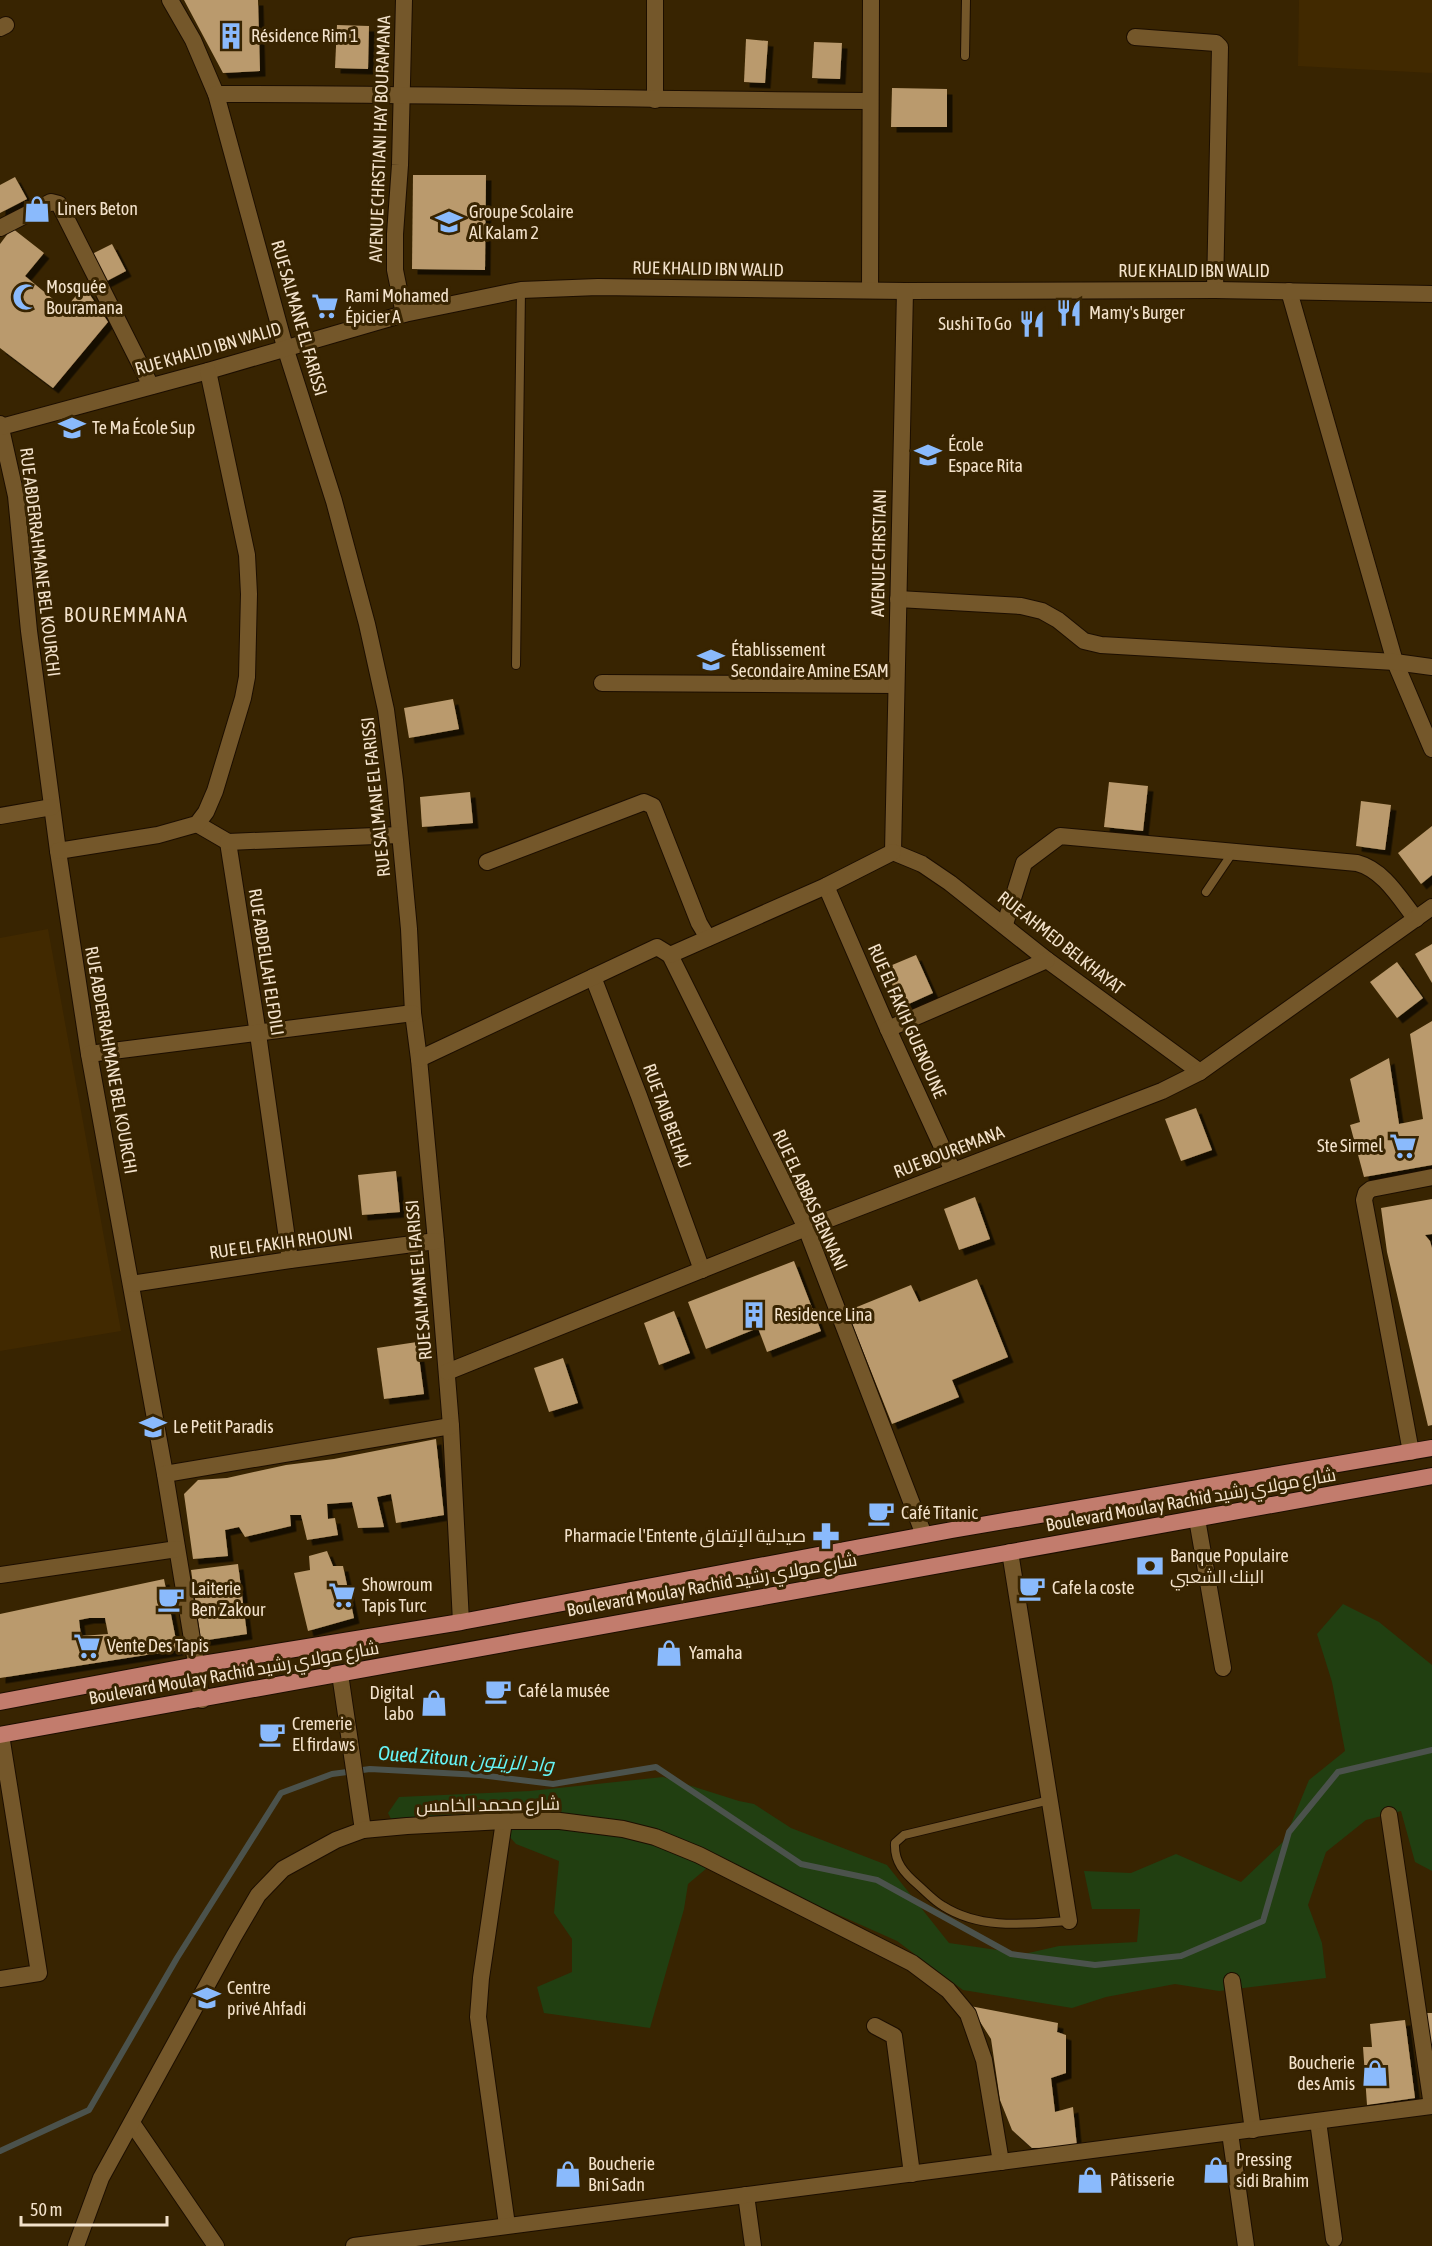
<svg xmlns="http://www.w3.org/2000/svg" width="1432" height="2246" viewBox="0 0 1432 2246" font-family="'Asap Condensed',Cairo,sans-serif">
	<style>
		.built { fill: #412900 }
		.green { fill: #213f11 }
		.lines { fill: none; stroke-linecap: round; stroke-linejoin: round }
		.stream { stroke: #4b524c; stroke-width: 6 }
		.building { fill: #ba9a6d; fill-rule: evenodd; filter: url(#shadow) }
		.service-casing { stroke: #1c0e00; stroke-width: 10 }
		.minor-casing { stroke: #1c0e00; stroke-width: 18 }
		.primary-casing { stroke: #1c0e00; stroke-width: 18 }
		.service { stroke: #74572a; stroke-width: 8 }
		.minor { stroke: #74572a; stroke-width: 16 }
		.primary { stroke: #c27c6d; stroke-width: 16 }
		.labels { text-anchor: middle; stroke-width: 6; stroke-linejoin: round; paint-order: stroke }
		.poi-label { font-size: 18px; fill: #f3e2cb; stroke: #382401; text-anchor: start }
		.street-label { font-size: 18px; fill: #f3e2cb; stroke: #382401 }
		.neighbourhood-label { font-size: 20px; letter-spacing: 1.5px; fill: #f3e2cb; stroke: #382401 }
		.water-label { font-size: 20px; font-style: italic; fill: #65f4f6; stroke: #382401 }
	</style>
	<defs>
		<filter id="shadow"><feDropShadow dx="5.5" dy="5.5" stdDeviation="0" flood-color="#0009"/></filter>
	</defs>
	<rect width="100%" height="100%" fill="#382401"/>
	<g class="built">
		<path d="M1299 0H1432V73L1298 66Z"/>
		<path d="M48 929 121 1331 0 1351V938Z"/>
	</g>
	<path class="green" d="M1343 1604 1379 1622 1432 1665V1871L1415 1862 1401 1811 1366 1820 1326 1852 1308 1905 1322 1943 1326 1978 1219 1991 1175 1984 1106 1997 1072 2008 963 1990 897 1941 803 1899 720 1857 688 1884 684 1909 650 2028 544 2013 537 1987 572 1972V1939L554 1913 559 1861 516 1844 491 1816 393 1823 388 1813 399 1797 530 1791 663 1777 739 1801 754 1804 791 1828 887 1865 949 1943 1024 1954 1059 1946 1137 1942 1140 1909H1092L1084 1871 1131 1873 1176 1854 1241 1882 1284 1841 1309 1780 1345 1751 1332 1682 1317 1634Z"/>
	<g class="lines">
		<path class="stream" d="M0 2151 89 2110 177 1958 281 1793 332 1774 370 1769 480 1775 553 1784 656 1767 801 1864 877 1880 1011 1954 1095 1965 1181 1956 1263 1921 1289 1832 1338 1772 1432 1750"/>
	</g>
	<g class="building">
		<path d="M184 0H258L260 71 223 73Z"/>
		<path d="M337 25 369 26 368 69 335 68Z"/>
		<path d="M746 39 768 41 765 83 744 82Z"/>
		<path d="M814 42 842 43 840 79 812 78Z"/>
		<path d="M892 88 947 89V127H891Z"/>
		<path d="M413 175H486L485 270 412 269Z"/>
		<path d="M15 177 27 199 0 213V185Z"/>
		<path d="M12 228 44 253 25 276 65 309 84 286 108 322 53 388 0 348V244Z"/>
		<path d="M112 244 126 271 105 282 90 255Z"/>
		<path d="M453 699 459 729 409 738 404 708Z"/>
		<path d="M1109 782 1148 786 1143 831 1104 827Z"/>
		<path d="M470 792 473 823 422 827 420 797Z"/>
		<path d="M1361 801 1391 805 1385 850 1356 846Z"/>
		<path d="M1432 826V875L1421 884 1398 853Z"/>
		<path d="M1432 944V983L1415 954Z"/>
		<path d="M916 955 933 993 902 1007 885 968Z"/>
		<path d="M1397 962 1423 998 1397 1018 1370 982Z"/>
		<path d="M1432 1021V1165L1364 1177 1350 1125 1360 1122 1350 1079 1389 1058 1399 1124 1423 1119 1410 1034Z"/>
		<path d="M1196 1108 1212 1150 1181 1161 1165 1119Z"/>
		<path d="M396 1171 400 1212 362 1215 358 1175Z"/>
		<path d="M975 1197 990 1239 959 1250 944 1209Z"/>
		<path d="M1432 1199V1234L1425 1235 1430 1241 1432 1248V1425L1428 1426 1387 1252 1381 1208Z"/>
		<path d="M794 1261 821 1331 767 1352 758 1328 706 1349 688 1302Z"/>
		<path d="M977 1279 1008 1357 952 1380 959 1397 892 1424 847 1311 911 1285 919 1302Z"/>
		<path d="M674 1311 690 1353 659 1365 644 1323Z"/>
		<path d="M417 1342 424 1394 384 1399 377 1348Z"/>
		<path d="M563 1358 578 1403 549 1412 534 1368Z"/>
		<path d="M436 1439 444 1515 396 1523 391 1494 377 1497 384 1527 358 1528 352 1502 327 1504 328 1519 335 1518 338 1535 307 1540 301 1515H290L291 1526 245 1537 239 1527 225 1530 228 1556 193 1559 184 1494 198 1480 227 1478 286 1465 334 1459Z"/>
		<path d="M327 1551 333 1566H343L354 1618 308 1631 294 1573 310 1570 309 1556Z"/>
		<path d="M238 1564 247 1634 201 1641 191 1570Z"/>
		<path d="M164 1579 178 1650 0 1678V1614ZM89 1618H105L108 1634 81 1636 79 1620Z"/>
		<path d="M970 2006 1058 2023 1057 2032 1066 2035V2073L1051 2078 1055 2112 1073 2107 1077 2147 1032 2148 1012 2130 1000 2100 991 2039Z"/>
		<path d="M1427 2013H1432V2048H1430Z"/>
		<path d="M1405 2020 1415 2098 1367 2105 1363 2047H1372L1370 2024Z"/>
	</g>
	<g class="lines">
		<defs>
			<g id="service">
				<path d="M965 56 966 0"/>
				<path d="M516 665 521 290"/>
				<path d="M1206 892 1233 852"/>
				<path d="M1050 1800 904 1835 895 1843C894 1862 904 1873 918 1885 926 1892 934 1901 943 1906 981 1930 1026 1924 1069 1921"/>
			</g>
			<g id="minor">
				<path d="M170 0 193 40 216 94 285 347 334 501 367 624 386 710 395 780 409 929 413 1013 419 1059 436 1241 451 1426 461 1622"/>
				<path d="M404 0 400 165 395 234V270L404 314"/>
				<path d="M655 0V100"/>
				<path d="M0 28 6 25"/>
				<path d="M1135 37 1216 43 1220 47 1215 290"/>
				<path d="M216 94C434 94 652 100 870 101"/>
				<path d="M0 228 51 202 59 204 151 386"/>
				<path d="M870 290 871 0"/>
				<path d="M1289 291 1395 662 1432 749"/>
				<path d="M0 424 16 496 29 631 58 851 89 1054 165 1474 202 1700"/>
				<path d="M1 427 208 371 404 314 521 290 598 287 905 291 1215 290 1432 294"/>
				<path d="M898 599 1021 606 1042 611 1058 620 1084 641 1101 645 1395 662 1432 667"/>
				<path d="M602 683 895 685"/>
				<path d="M0 816 52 807"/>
				<path d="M197 824 228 842"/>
				<path d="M228 842 258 1034 290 1260"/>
				<path d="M228 842 400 835"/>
				<path d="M58 851 158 835 197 824 206 812 215 791 243 698 247 677 249 594 247 555 208 371"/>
				<path d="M893 852 905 291"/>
				<path d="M893 852 922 864 950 883 1047 960 1200 1072"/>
				<path d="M487 862 644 802 653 806 699 923 708 938"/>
				<path d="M826 886 888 1029 953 1171"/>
				<path d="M1005 924 1024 863 1060 836 1357 863C1384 870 1400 899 1416 919"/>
				<path d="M670 955 806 1228 924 1535"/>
				<path d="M593 977 639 1096 702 1270"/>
				<path d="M888 1029 1047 960"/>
				<path d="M89 1054 413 1013"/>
				<path d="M419 1059 657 947 670 955 826 886 893 852"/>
				<path d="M131 1284 290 1260 436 1241"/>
				<path d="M447 1372 806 1228 1162 1091 1200 1072 1432 907"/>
				<path d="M1411 1452 1364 1200 1366 1193 1371 1189 1432 1177"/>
				<path d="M165 1474 451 1426"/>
				<path d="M1197 1519 1223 1668"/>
				<path d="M1010 1552 1069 1921"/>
				<path d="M0 1575 177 1549"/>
				<path d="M340 1674 363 1830"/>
				<path d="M1389 1815 1432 2106"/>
				<path d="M504 1821 481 1978 478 2017 507 2225"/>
				<path d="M0 1979 39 1973 1 1735"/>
				<path d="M1232 1981 1253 2130"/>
				<path d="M875 2026 894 2036 912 2174"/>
				<path d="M1318 2121 1334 2239"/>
				<path d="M132 2123 216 2246"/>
				<path d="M1230 2133 1246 2246"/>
				<path d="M746 2195 753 2246"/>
				<path d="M76 2246 101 2178 234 1936 258 1895 283 1869 336 1840 363 1830 407 1826 504 1821H560L623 1829 655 1837 699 1855 912 1963 948 1990 968 2014 984 2060 1001 2162"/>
				<path d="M354 2246 1432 2106"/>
			</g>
			<g id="primary">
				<path d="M0 1702 196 1665 461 1622 952 1530 1432 1448"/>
				<path d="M0 1735 1432 1476"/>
			</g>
		</defs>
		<use href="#service" class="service-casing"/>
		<use href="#minor" class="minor-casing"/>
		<use href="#primary" class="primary-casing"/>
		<use href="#service" class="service"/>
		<use href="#minor" class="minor"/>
		<use href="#primary" class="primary"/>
	</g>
	<defs>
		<symbol id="building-bare" viewBox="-9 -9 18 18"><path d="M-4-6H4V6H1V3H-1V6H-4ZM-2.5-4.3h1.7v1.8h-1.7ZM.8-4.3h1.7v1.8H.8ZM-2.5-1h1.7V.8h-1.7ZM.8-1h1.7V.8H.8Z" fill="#8abafc" stroke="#382401" stroke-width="2.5" paint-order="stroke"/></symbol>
		<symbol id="shop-bare" viewBox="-9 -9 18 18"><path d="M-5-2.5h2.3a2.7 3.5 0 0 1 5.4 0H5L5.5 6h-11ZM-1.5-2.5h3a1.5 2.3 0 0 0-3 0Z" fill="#8abafc" stroke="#382401" stroke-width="2.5" paint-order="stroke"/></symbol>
		<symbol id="school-bare" viewBox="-9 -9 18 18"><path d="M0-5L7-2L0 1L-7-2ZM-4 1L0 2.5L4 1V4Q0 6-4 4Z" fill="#8abafc" stroke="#382401" stroke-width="2.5" paint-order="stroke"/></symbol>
		<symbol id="mosque-bare" viewBox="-9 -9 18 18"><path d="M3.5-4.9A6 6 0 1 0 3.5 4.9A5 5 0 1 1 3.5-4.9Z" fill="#8abafc" stroke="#382401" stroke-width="2.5" paint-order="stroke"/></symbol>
		<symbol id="supermarket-bare" viewBox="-9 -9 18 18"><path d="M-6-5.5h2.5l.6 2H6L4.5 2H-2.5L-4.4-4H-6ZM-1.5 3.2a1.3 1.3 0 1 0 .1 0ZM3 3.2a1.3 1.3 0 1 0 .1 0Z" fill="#8abafc" stroke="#382401" stroke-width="2.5" paint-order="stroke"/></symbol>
		<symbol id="restaurant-bare" viewBox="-9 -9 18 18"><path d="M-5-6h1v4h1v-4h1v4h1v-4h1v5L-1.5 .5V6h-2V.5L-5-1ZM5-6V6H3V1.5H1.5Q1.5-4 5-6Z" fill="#8abafc" stroke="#382401" stroke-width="2.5" paint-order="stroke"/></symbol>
		<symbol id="cafe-bare" viewBox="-9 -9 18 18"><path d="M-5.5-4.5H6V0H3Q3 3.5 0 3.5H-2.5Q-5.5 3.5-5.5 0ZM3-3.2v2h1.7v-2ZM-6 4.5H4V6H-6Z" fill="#8abafc" stroke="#382401" stroke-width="2.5" paint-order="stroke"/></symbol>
		<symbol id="pharmacy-bare" viewBox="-9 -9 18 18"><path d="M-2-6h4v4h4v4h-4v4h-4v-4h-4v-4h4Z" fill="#8abafc" stroke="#382401" stroke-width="2.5" paint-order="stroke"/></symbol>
		<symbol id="bank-bare" viewBox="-9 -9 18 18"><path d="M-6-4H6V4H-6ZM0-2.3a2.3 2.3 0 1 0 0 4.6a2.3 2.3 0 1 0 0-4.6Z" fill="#8abafc" stroke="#382401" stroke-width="2.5" paint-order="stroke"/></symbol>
	</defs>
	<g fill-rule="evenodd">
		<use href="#building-bare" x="212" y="17" width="38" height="38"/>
		<use href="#shop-bare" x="18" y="190" width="38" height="38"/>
		<use href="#school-bare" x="430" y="203" width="38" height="38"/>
		<use href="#mosque-bare" x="7" y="278" width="38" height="38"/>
		<use href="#supermarket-bare" x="306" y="287" width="38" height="38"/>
		<use href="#restaurant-bare" x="1050" y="294" width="38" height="38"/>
		<use href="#restaurant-bare" x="1013" y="305" width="38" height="38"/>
		<use href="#school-bare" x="53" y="409" width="38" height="38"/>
		<use href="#school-bare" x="909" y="436" width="38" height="38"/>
		<use href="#school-bare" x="692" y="641" width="38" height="38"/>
		<use href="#supermarket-bare" x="1384" y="1127" width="38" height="38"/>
		<use href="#building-bare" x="735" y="1296" width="38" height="38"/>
		<use href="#school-bare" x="134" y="1408" width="38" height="38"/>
		<use href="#cafe-bare" x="862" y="1494" width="38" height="38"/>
		<use href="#pharmacy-bare" x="807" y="1517" width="38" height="38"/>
		<use href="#bank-bare" x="1131" y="1547" width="38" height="38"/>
		<use href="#cafe-bare" x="1013" y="1569" width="38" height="38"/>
		<use href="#supermarket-bare" x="323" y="1576" width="38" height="38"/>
		<use href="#cafe-bare" x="152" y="1580" width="38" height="38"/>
		<use href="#supermarket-bare" x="68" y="1627" width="38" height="38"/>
		<use href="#shop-bare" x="650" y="1634" width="38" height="38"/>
		<use href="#cafe-bare" x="479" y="1672" width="38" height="38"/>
		<use href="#shop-bare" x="415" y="1684" width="38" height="38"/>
		<use href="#cafe-bare" x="253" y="1715" width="38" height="38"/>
		<use href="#school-bare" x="188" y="1979" width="38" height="38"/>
		<use href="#shop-bare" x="1356" y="2054" width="38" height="38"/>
		<use href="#shop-bare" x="1197" y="2151" width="38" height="38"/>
		<use href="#shop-bare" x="549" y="2155" width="38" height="38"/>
		<use href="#shop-bare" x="1071" y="2161" width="38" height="38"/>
	</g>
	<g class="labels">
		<g class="poi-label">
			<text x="251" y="42">Résidence Rim 1</text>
			<text x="57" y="215">Liners Beton</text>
			<text x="469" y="218">Groupe Scolaire<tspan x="469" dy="21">Al Kalam 2</tspan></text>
			<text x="46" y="293">Mosquée<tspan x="46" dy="21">Bouramana</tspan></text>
			<text x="345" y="302">Rami Mohamed<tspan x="345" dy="21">Épicier A</tspan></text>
			<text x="1089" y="319">Mamy's Burger</text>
			<text x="1012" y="330" text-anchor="end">Sushi To Go</text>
			<text x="92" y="434">Te Ma École Sup</text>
			<text x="948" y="451">École<tspan x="948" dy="21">Espace Rita</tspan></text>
			<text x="731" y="656">Établissement<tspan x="731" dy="21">Secondaire Amine ESAM</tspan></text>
			<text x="1383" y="1152" text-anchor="end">Ste Sirmel</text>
			<text x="774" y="1321">Residence Lina</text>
			<text x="173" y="1433">Le Petit Paradis</text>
			<text x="901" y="1519">Café Titanic</text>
			<text x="806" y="1542" text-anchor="end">Pharmacie l'Entente صيدلية الإتفاق</text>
			<text x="1170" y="1562">Banque Populaire<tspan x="1170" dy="21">البنك الشعبي</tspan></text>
			<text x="362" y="1591">Showroum<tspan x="362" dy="21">Tapis Turc</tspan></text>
			<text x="1052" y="1594">Cafe la coste</text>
			<text x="191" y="1595">Laiterie<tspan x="191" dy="21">Ben Zakour</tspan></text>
			<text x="107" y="1652">Vente Des Tapis</text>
			<text x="689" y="1659">Yamaha</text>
			<text x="518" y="1697">Café la musée</text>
			<text x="414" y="1699" text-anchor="end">Digital<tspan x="414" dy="21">labo</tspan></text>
			<text x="292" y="1730">Cremerie<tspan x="292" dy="21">El firdaws</tspan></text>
			<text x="227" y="1994">Centre<tspan x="227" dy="21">privé Ahfadi</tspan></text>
			<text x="1355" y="2069" text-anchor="end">Boucherie<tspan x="1355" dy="21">des Amis</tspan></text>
			<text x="1236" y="2166">Pressing<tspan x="1236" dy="21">sidi Brahim</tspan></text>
			<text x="588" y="2170">Boucherie<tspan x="588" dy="21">Bni Sadn</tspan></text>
			<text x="1110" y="2186">Pâtisserie</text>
		</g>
		<g class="street-label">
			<text transform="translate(380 139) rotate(-88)" y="6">AVENUE CHRSTIANI HAY BOURAMANA</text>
			<text transform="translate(708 269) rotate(1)" y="6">RUE KHALID IBN WALID</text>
			<text x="1194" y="277">RUE KHALID IBN WALID</text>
			<text transform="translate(299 318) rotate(74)" y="6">RUE SALMANE EL FARISSI</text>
			<text transform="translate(208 349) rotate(-16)" y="6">RUE KHALID IBN WALID</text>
			<text transform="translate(879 553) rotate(-89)" y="6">AVENUE CHRSTIANI</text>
			<text transform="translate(40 562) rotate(83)" y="6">RUE ABDERRAHMANE BEL KOURCHI</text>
			<text transform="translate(376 797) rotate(-96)" y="6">RUE SALMANE EL FARISSI</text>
			<text transform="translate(1061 943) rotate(38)" y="6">RUE AHMED BELKHAYAT</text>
			<text transform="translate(266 962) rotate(81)" y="6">RUE ABDELLAH ELFDILI</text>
			<text transform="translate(907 1021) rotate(66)" y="6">RUE EL FAKIH GUENOUNE</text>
			<text transform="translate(111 1060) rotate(80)" y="6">RUE ABDERRAHMANE BEL KOURCHI</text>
			<text transform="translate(667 1116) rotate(70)" y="6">RUE TAIB BELHAJ</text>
			<text transform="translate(949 1152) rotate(-21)" y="6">RUE BOUREMANA</text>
			<text transform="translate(810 1200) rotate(65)" y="6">RUE EL ABBAS BENNANI</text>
			<text transform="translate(281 1243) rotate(-8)" y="6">RUE EL FAKIH RHOUNI</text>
			<text transform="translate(419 1280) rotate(-95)" y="6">RUE SALMANE EL FARISSI</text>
			<text transform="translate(1191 1500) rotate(-10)" y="6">Boulevard Moulay Rachid شارع مولاي رشيد</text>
			<text transform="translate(712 1585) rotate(-10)" y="6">Boulevard Moulay Rachid شارع مولاي رشيد</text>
			<text transform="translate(234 1673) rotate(-10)" y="6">Boulevard Moulay Rachid شارع مولاي رشيد</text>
			<text transform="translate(488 1805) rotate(-1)" y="6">شارع محمد الخامس</text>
		</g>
		<g class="neighbourhood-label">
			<text x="126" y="622">BOUREMMANA</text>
		</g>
		<g class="water-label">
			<text transform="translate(466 1759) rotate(4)" y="7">Oued Zitoun واد الزيتون</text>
		</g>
	</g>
	<path d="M21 2216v9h146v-9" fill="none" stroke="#f3e2cb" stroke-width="3"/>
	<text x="30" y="2216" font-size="18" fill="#f3e2cb" stroke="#382401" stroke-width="4.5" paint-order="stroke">50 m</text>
</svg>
